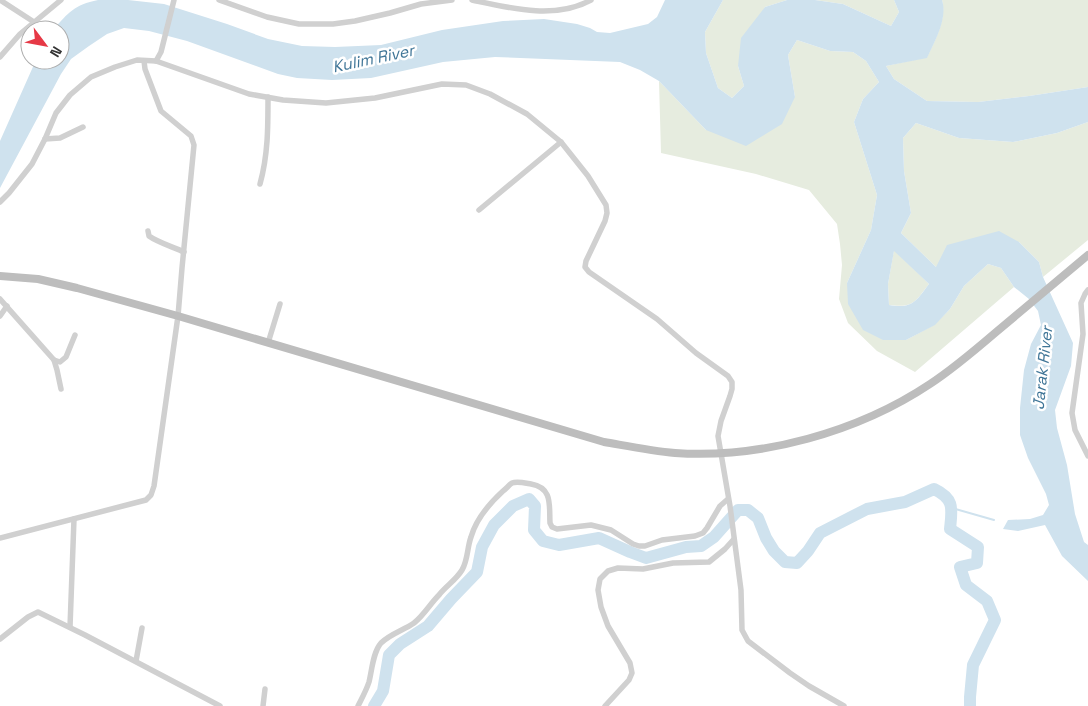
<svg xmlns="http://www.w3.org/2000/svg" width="1088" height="706" viewBox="0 0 1088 706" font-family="'Space Grotesk',sans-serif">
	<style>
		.green { fill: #e6ecdf }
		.water { fill: #cfe2ee; fill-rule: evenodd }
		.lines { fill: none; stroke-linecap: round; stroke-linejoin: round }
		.stream { stroke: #cfe2ee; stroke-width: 2 }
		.river { stroke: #cfe2ee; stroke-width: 12 }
		.street { stroke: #d0d0d0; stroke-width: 5.5 }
		.secondary { stroke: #bdbdbd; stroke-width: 8 }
		.labels { text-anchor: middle; stroke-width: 5; stroke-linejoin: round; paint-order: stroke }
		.water-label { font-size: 16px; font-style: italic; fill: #3f7597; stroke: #fff }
	</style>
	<rect width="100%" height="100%" fill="#fff"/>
	<g class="green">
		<path d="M723 0H787L765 7 738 66 744 86 732 98 718 88 706 53 705 32Z"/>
		<path d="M815 0H894L899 12 891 26 843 4Z"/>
		<path d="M942 0H1088V87L1029 96 978 102 927 101 894 79 886 66 927 57C935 41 947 18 942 0Z"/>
		<path d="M797 40 830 51 853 52 866 61 879 82 863 99 854 122 877 195 871 230 847 283 906 340 934 325 950 309 964 286 988 264 1001 268 1014 287 915 372 877 351 848 323 839 299 842 265 840 244 837 224 809 190 756 174 661 153 659 81 706 130 795 97 788 55Z"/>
		<path d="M1088 122V240L1043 277 1039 262 1019 242 936 267 901 233 911 213 904 171 903 138 916 123 959 138 1013 142 1057 133Z"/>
		<path d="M894 250 929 284C915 302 914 308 889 305L888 284Z"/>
	</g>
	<path class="water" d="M98 0H128L164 4 227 24 268 39 302 46 335 47 381 45 442 30 503 21 544 19 577 24 590 28 597 32 610 33 648 24 657 17 665 0H723L705 32 706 53 718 88 732 98 744 86 738 66 741 38 765 7 787 0H815L843 4 891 26 899 12 894 0H942C948 18 935 41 927 58L886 66 894 79 927 101 978 102 1029 96 1088 87V122L1057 133 1013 142 959 138 916 123 903 138 904 171 911 213 901 233 936 267 947 245 999 231 1019 242 1039 262 1043 277 1073 343 1071 366 1055 410 1057 428 1067 465 1075 514 1084 542 1088 545V581L1062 556 1045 525 1018 531 1003 529 1008 520 1030 519 1043 515 1049 505 1046 494 1028 458 1020 435V408L1024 370 1031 344 1041 325 1038 311 1029 299 1014 287 1001 268 988 264 964 286 950 309 935 325 906 340H883L863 330 848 304 847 283 871 230 877 195 854 122 863 99 879 82 866 61 853 52 830 51 797 40 788 55 795 97 782 124 746 146 706 130 659 81 640 70 620 62 495 57 443 62 371 78 332 80 297 78 278 74 187 41 149 31 124 28 107 34 89 46 71 59 61 74 0 188V141L36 60H60V30H53C69 12 74 5 98 0ZM894 251 929 284C916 301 913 309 889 305L888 284Z"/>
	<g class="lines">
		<path class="stream" d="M952 508 994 520"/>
		<path class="river" d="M374 706 383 691 389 655 400 644 428 626 451 599 477 572 482 547 494 525 513 506 529 499 535 506 534 530 543 541 559 545 599 538 630 552 646 558 686 547 701 546 714 537 738 510H748L758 518 766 538 774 551 785 562 797 563 808 551 820 533 867 509 905 502 934 489C955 499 952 509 950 529L978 547 977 563 960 567 966 585 987 601 995 620 973 665 970 697V706"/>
		<g class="street">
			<path d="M0 0 34 22"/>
			<path d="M219 0 267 17 299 24H333L355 21 390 13 421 4 452 0"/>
			<path d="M472 0C509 8 555 20 591 0"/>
			<path d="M0 57 20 34 61 0"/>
			<path d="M156 61 161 52 174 0"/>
			<path d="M45 139 60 138 83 127"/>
			<path d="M260 184C268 155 268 128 268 97"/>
			<path d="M0 202 9 193 32 164 45 139 56 113 70 95 91 77 115 67 137 60 156 61 249 94 283 100 326 103 375 98 442 84 466 85 490 94 527 114 561 142 588 176 606 205 607 213 605 221 586 261 585 267 589 272 657 319 696 353 728 376 732 382V389L730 396 721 421 718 436 730 506 741 590 742 630 748 641 790 673 809 686 844 706"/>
			<path d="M479 210 561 142"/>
			<path d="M148 231 149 236C157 242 173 247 184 252"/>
			<path d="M1088 290 1085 294 1081 303 1083 334 1072 413 1075 430 1088 456"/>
			<path d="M0 299 54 360 60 362 66 357 75 335"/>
			<path d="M0 316 7 306"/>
			<path d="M268 343 280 304"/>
			<path d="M54 360 57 370 61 389"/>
			<path d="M0 538 146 500 151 495 154 486 178 316 182 268 194 145 191 136 161 111 145 69 144 61"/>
			<path d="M70 627 74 519"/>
			<path d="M0 639 28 617 38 612 85 635 220 706"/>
			<path d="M136 661 142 628"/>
			<path d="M263 706 265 689"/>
			<path d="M358 706C362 698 366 691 369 682 372 670 373 652 381 643 390 634 404 630 414 623 424 615 430 604 439 595 446 586 456 580 462 570 468 560 467 548 471 537 476 519 490 503 503 491 506 489 509 485 512 483 517 481 525 483 531 484 553 488 549 505 550 523L552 527 557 529 591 525 611 530 633 544 639 546H645L662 540 695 536 703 533 707 528 720 506 728 499"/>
			<path d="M605 706 629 680 632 673 630 663 608 626 601 607 598 590 600 579 608 571 618 568 643 569 673 563 709 562 725 549 734 539"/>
		</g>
		<path class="secondary" d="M0 276 38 279 77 288 178 316 604 442C627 446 651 451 675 453 761 459 858 432 930 384 953 369 974 351 995 333 1026 307 1057 281 1088 255"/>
	</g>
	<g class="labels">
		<g class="water-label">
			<text transform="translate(373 58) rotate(-12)" y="6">Kulim River</text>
			<text transform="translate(1042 368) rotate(-84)" y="6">Jarak River</text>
		</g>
	</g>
	<g transform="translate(45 45) rotate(122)"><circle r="24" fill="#ffffff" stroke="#adadad"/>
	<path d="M0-4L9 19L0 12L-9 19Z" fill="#e63946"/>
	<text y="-8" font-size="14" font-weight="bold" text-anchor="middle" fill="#333333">N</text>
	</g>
</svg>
